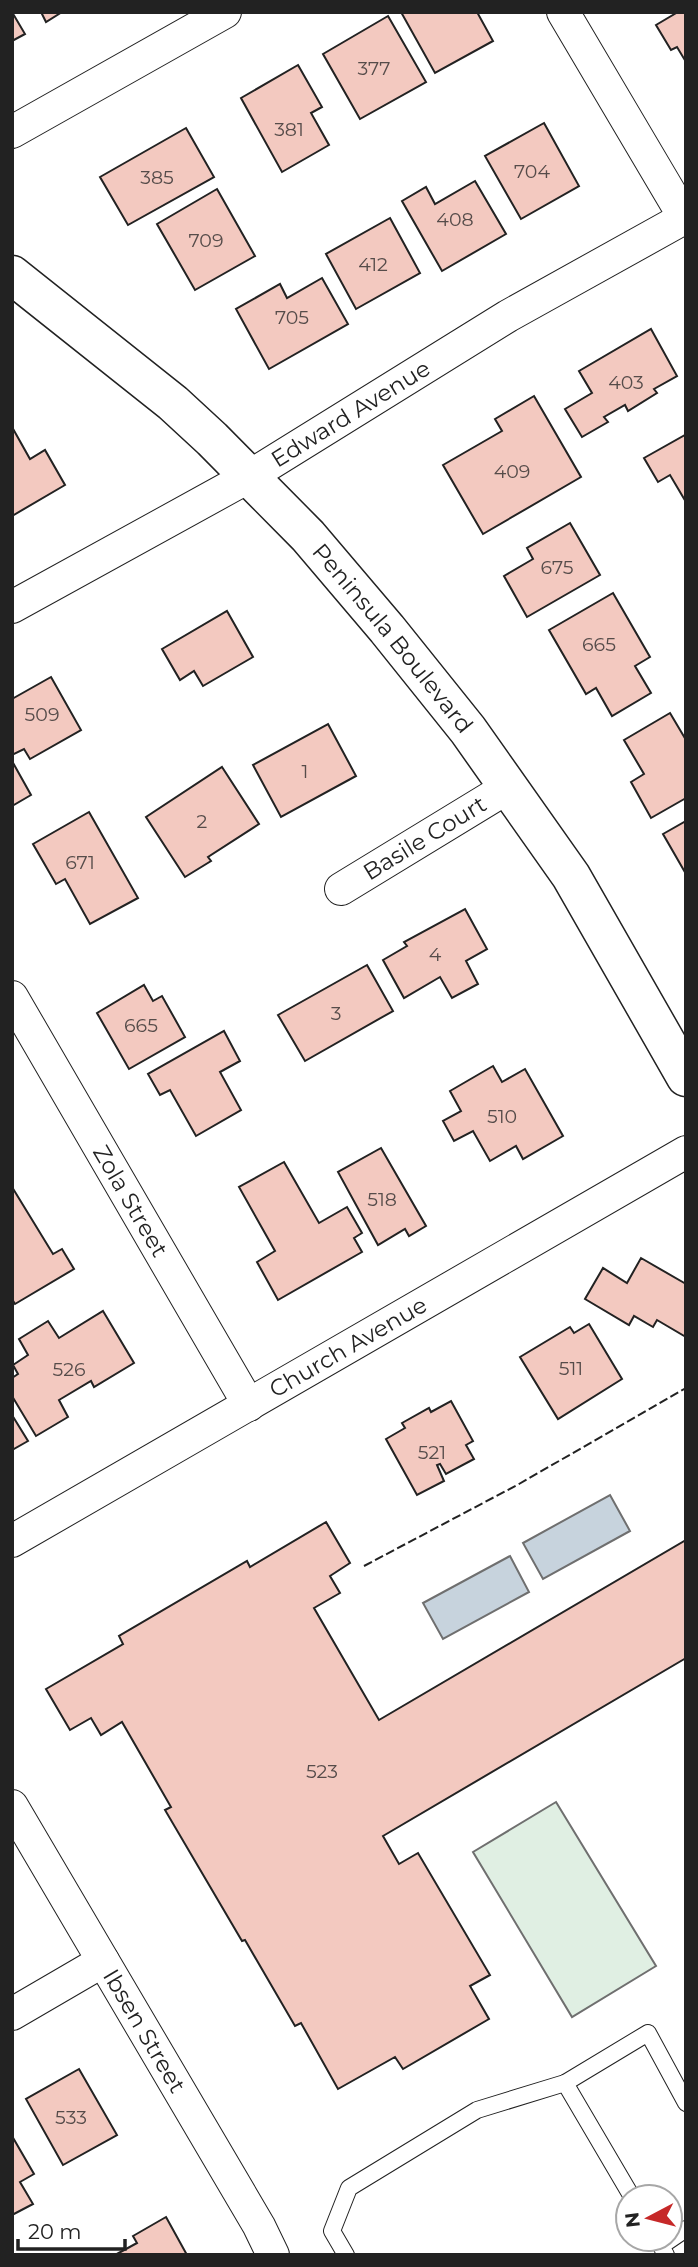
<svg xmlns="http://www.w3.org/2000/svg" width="698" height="2267" viewBox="0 0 698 2267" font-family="Montserrat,sans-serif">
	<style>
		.green { fill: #e0efe3; stroke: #6f6f6f; stroke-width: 2 }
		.water { fill: #c7d3dd; stroke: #6f6f6f; stroke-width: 2 }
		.building { fill: #f3c9c0; stroke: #222; stroke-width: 2 }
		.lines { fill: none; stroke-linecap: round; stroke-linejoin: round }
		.lane-casing { stroke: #222; stroke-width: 18 }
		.street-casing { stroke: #222; stroke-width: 34 }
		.primary-casing { stroke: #222; stroke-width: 41 }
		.lane { stroke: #fff; stroke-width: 16 }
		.street { stroke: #fff; stroke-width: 32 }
		.primary { stroke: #fff; stroke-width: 38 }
		.fence { stroke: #222; stroke-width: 2; stroke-dasharray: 9 3.5; stroke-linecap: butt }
		.labels { text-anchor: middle; stroke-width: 5; stroke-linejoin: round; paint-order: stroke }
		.number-label { font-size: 19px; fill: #564c4a }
		.street-label { font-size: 23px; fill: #222; stroke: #fff }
	</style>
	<rect width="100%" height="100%" fill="#fff"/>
	<path class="green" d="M556 1802 656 1966 572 2017 473 1852Z"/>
	<g class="water">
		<path d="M610 1495 630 1531 543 1579 523 1543Z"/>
		<path d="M510 1556 529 1592 443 1639 423 1603Z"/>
	</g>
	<g class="building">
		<path d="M12 12 25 34 12 41Z"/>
		<path d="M41 12H62L46 22Z"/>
		<path d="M401 12H477L493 41 435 73Z"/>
		<path d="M678 12H686V62L677 47 671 50 656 25Z"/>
		<path d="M388 16 426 82 360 119 323 54Z"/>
		<path d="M298 65 322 107 311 113 329 145 282 172 241 98Z"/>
		<path d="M544 123 579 186 521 219 485 156Z"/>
		<path d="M186 128 214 177 128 225 100 177Z"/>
		<path d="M475 181 506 234 442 271 402 201 426 187 435 204Z"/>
		<path d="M217 189 255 256 195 290 157 224Z"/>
		<path d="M390 218 420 273 356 309 326 254Z"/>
		<path d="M322 278 348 324 269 369 236 309 280 284 287 298Z"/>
		<path d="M651 329 677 376 654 389 657 393 628 411 625 405 604 417 608 422 582 437 565 409 592 393 579 371Z"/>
		<path d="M534 396 581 477 483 534 443 465 502 431 495 419Z"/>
		<path d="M12 427 30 459 45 450 65 485 12 516Z"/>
		<path d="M685 435H686V502L670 475 658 482 644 458Z"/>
		<path d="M570 523 600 575 527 617 504 576 533 559 527 548Z"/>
		<path d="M613 593 650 657 635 666 651 693 612 716 596 688 586 694 549 630Z"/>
		<path d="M227 611 253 657 203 686 194 671 180 680 162 649Z"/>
		<path d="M51 677 81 730 30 759 24 749 12 755V699Z"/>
		<path d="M670 713 686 740V798L651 818 631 782 644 774 624 740Z"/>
		<path d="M328 724 356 776 281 817 253 765Z"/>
		<path d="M12 761 31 795 12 806Z"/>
		<path d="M222 767 259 824 208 857 211 861 185 877 146 817Z"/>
		<path d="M89 812 138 898 90 924 65 879 56 884 33 844Z"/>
		<path d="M686 821V874L663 834Z"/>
		<path d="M465 909 487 949 466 961 478 984 452 998 440 977 404 998 383 960 407 946 404 942Z"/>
		<path d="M367 965 393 1011 305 1061 278 1015Z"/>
		<path d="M144 985 153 1001 162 996 185 1037 129 1069 97 1013Z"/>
		<path d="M224 1031 240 1061 220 1072 241 1110 196 1136 170 1090 160 1095 148 1074Z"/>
		<path d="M493 1066 502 1082 525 1069 563 1136 523 1159 516 1146 490 1161 473 1131 454 1141 443 1121 461 1111 450 1091Z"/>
		<path d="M381 1148 426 1226 409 1236 405 1229 378 1245 338 1172Z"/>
		<path d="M284 1162 319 1223 347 1207 362 1233 354 1238 362 1252 278 1300 257 1262 275 1251 239 1187Z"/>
		<path d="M12 1187 53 1254 62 1249 74 1269 15 1304 12 1299Z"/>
		<path d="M641 1258 686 1284V1337L657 1320 653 1327 634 1316 629 1325 585 1299 603 1268 627 1283Z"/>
		<path d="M103 1311 134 1363 94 1387 91 1381 59 1400 68 1417 36 1436 12 1396V1378L18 1374 13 1365 28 1355 19 1339 48 1321 59 1338Z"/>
		<path d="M589 1324 622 1379 558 1419 520 1357 570 1327 574 1333Z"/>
		<path d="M451 1401 473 1441 466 1445 474 1459 446 1474 440 1464 437 1465 444 1481 417 1495 386 1439 405 1428 402 1423 429 1408 431 1412Z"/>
		<path d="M12 1415 28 1441 12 1450Z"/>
		<path d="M326 1522 350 1563 330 1576 340 1593 314 1608 379 1720 686 1540V1658L383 1836 399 1864 418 1853 490 1975 470 1986 489 2019 403 2069 395 2057 338 2089 301 2023 295 2026 245 1940 242 1941 165 1810 171 1807 122 1722 101 1735 91 1718 70 1730 46 1689 123 1644 119 1636 247 1561 250 1567Z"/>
		<path d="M79 2069 117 2135 63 2165 26 2099Z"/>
		<path d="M12 2136 34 2174 20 2182 33 2204 12 2215Z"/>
		<path d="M166 2217 187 2255H115L137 2243 133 2236Z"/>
	</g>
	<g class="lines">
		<defs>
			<g id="lane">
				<path d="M565 2083 632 2197"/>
				<path d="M346 2255 332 2231 349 2188 477 2110 565 2083 648 2033 686 2103"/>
				<path d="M666 2255 661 2246 686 2229"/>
			</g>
			<g id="street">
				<path d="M563 12 686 220"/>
				<path d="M12 132 225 12"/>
				<path id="s1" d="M12 607 250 476 508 316 686 217"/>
				<path id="s2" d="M341 889 510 786"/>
				<path id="s3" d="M12 997 249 1405"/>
				<path id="s4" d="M12 1541 686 1152"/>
				<path id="s5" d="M12 1806 259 2226 273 2255"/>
				<path d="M12 2014 103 1961"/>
			</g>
			<g id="primary">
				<path id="s6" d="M12 275 173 403 212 439 308 536 387 629 468 730 571 876 686 1077"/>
			</g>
		</defs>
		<use href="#lane" class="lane-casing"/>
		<use href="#street" class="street-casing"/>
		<use href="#primary" class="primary-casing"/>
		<use href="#lane" class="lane"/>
		<use href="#street" class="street"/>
		<use href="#primary" class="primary"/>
		<path class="fence" d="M364 1566 519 1484 686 1388"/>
	</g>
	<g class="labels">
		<g class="number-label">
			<text x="374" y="75">377</text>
			<text x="289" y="136">381</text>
			<text x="532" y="178">704</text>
			<text x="157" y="184">385</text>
			<text x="455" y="226">408</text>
			<text x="206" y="247">709</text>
			<text x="373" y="271">412</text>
			<text x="292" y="324">705</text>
			<text x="626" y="389">403</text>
			<text x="512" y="478">409</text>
			<text x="557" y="574">675</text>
			<text x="599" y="651">665</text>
			<text x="42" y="721">509</text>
			<text x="305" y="778">1</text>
			<text x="202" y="828">2</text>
			<text x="80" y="869">671</text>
			<text x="435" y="961">4</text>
			<text x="336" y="1020">3</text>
			<text x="141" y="1032">665</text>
			<text x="502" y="1123">510</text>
			<text x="382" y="1206">518</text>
			<text x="571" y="1375">511</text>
			<text x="69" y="1376">526</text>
			<text x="432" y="1459">521</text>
			<text x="322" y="1778">523</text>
			<text x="71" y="2124">533</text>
		</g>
		<g class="street-label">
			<text dy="8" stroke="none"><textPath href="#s1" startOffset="390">Edward Avenue</textPath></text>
			<text dy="8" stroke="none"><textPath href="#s6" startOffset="528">Peninsula Boulevard</textPath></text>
			<text dy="8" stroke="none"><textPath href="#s2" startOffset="98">Basile Court</textPath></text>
			<text dy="8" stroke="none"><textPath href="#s3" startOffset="236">Zola Street</textPath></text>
			<text dy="8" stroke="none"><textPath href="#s4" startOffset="388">Church Avenue</textPath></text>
			<text dy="8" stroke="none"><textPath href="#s5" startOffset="261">Ibsen Street</textPath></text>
		</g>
	</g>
	<rect width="698" height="2267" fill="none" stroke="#222222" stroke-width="28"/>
	<g transform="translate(649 2218) rotate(263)"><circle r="33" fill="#ffffff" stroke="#a7a7a7" stroke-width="2"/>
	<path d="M0-5L12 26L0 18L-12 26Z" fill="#c62828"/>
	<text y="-10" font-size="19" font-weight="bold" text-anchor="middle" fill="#222222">N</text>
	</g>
	<path d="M18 2239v10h107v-10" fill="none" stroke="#222222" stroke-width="3.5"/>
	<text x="28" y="2239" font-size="21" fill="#222222" stroke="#ffffff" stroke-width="5" paint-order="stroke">20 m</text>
</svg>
